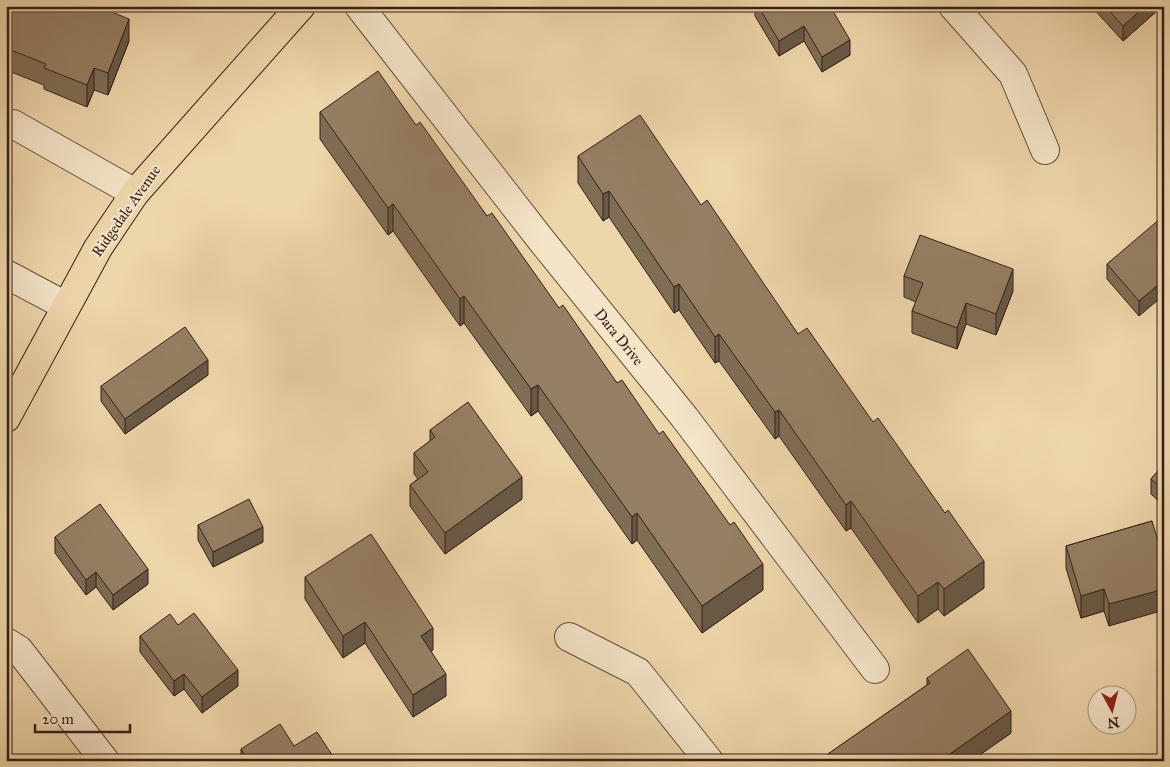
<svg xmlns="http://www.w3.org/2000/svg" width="1170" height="767" viewBox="0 0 1170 767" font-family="'IM FELL Great Primer',serif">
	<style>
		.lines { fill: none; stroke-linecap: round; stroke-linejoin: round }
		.minor-casing { stroke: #624e3d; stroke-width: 30 }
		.major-casing { stroke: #342018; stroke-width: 30 }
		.minor { stroke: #f4e4c8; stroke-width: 28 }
		.major { stroke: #eed6ab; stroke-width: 28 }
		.wall { fill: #806d56; stroke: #342018 }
		.shaded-wall { fill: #685946; stroke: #342018 }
		.building { fill: #957f64; stroke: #342018 }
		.labels { text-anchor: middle; stroke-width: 4.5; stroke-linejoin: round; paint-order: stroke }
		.street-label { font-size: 15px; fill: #342018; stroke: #f4e4c8 }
	</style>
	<rect width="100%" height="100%" fill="#eed6ab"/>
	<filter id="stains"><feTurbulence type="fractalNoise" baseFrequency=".004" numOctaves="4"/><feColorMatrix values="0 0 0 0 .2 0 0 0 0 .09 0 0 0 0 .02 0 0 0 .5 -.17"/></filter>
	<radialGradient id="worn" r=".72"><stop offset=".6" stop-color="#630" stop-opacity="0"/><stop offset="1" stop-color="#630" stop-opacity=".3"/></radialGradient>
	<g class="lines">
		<defs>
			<g id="minor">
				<path d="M359 6 542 241 685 418 875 669"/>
				<path d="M953 6 1013 74 1045 150"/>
				<path d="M6 124H13L135 193"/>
				<path d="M6 274 66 306"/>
				<path d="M569 637 638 672 709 761"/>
				<path d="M6 642 19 650 105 761"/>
			</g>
			<path id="major" d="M6 418 98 248 135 193 301 6"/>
		</defs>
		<use href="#minor" class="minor-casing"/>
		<use href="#major" class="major-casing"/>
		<use href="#minor" class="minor"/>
		<use href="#major" class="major"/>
	</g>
	<g class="wall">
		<path d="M6 6 129 41 108 95 94 90 87 107 44 89V85L6 70Z"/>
		<path d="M755 6H830L850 55 822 72 804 41 779 56 755 16Z"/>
		<path d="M1091 6H1159V9L1123 41Z"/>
		<path d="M320 112 416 125 617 383 763 590 702 633 637 540 632 544 538 411 531 416 464 323 460 326 393 231 388 235 320 139Z"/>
		<path d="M578 156 701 205 798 334 984 588 944 616 938 609 918 623 851 528 846 531 779 436 775 439 719 361 715 363 679 310 674 313 609 217 603 221 578 183Z"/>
		<path d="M1164 221 1139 316 1107 279V264Z"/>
		<path d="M904 276 1013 291 996 335 966 324 957 349 912 333V311L916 302 904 297Z"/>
		<path d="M208 375 125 434 101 401V386Z"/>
		<path d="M430 430 522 499 445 554 410 506V485L418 479 414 474V453L430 441Z"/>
		<path d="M1164 464V506L1151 494V479Z"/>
		<path d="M1152 521 1109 626 1104 611 1081 618 1066 568V546Z"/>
		<path d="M198 525 263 542 213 567 198 540Z"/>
		<path d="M55 537 148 584 113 610 96 587 86 595 55 553Z"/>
		<path d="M305 577 433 650 431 651 446 696 413 717 365 643 343 658 305 599Z"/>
		<path d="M178 625 238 686 202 713 184 689 174 696 140 652V636Z"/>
		<path d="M927 678 1011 733 971 761H828V754L927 685Z"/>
		<path d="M294 746 336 761H241V749Z"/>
	</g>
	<g class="shaded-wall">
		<path d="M1145 6H1159V9L1123 41V26Z"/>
		<path d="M129 19V41L108 95V73Z"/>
		<path d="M804 26V41L779 56V41Z"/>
		<path d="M850 40V55L822 72V57Z"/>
		<path d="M94 68V90L87 107V85Z"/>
		<path d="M609 191V217L603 221V194Z"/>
		<path d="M393 204V231L388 235V208Z"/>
		<path d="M1013 269V291L996 335V314Z"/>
		<path d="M1164 280V295L1139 316V301Z"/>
		<path d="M679 284V310L674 313V287Z"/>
		<path d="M464 296V323L460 326V299Z"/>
		<path d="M966 303V324L957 349V328Z"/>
		<path d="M719 334V361L715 363V337Z"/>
		<path d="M208 360V375L125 434V419Z"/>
		<path d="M538 385V411L531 416V389Z"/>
		<path d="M779 410V436L775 439V412Z"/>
		<path d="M522 477V499L445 554V533Z"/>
		<path d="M851 501V528L846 531V505Z"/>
		<path d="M637 513V540L632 544V517Z"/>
		<path d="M263 527V542L213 567V552Z"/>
		<path d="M984 561V588L944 616V589Z"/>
		<path d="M763 564V590L702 633V606Z"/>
		<path d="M148 569V584L113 610V595Z"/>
		<path d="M96 572V587L86 595V580Z"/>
		<path d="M938 582V609L918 623V596Z"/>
		<path d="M1104 589V611L1081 618V596Z"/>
		<path d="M1164 589V610L1109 626V604Z"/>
		<path d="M365 622V643L343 658V636Z"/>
		<path d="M433 628V650L421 658V636Z"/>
		<path d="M238 670V686L202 713V697Z"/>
		<path d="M184 674V689L174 696V681Z"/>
		<path d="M446 674V696L413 717V695Z"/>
		<path d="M1011 711V733L971 761H940Z"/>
	</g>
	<g class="building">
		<path d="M6 6H97L129 19 108 73 94 68 87 85 44 68 46 64 6 48Z"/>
		<path d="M758 6H830L850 40 822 57 804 26 779 41Z"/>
		<path d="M1105 6H1145L1123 26Z"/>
		<path d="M378 71 416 125 420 122 487 216 492 213 559 308 563 305 617 383 622 380 659 434 663 431 730 525 734 522 763 564 702 606 637 513 632 517 538 385 531 389 464 296 460 299 393 204 388 208 320 112Z"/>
		<path d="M640 115 701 205 707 200 798 334 807 328 873 422 878 418 945 513 948 510 984 561 944 589 938 582 918 596 851 501 846 505 779 410 775 412 719 334 715 337 679 284 674 287 609 191 603 194 578 156Z"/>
		<path d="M1161 218 1164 221V280L1139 301 1107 264Z"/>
		<path d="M920 235 1013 269 996 314 966 303 957 328 912 311 923 283 904 276Z"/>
		<path d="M185 327 208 360 125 419 101 386Z"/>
		<path d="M468 402 522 477 445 533 410 485 428 472 414 453 435 437 430 430Z"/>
		<path d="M1164 464V490L1151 479Z"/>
		<path d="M249 499 263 527 213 552 198 525Z"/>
		<path d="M100 504 148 569 113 595 96 572 86 580 55 537Z"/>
		<path d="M1152 521 1164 561V589L1109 604 1104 589 1081 596 1066 546Z"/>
		<path d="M371 534 433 628 421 636 446 674 413 695 365 622 343 636 305 577Z"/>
		<path d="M194 613 238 670 202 697 184 674 174 681 140 636 170 614 178 625Z"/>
		<path d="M968 649 1011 711 940 761H833L828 754 930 683 927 678Z"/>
		<path d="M280 724 294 746 317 732 336 761H248L241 749Z"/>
		<path d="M564 755 567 761H555Z"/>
	</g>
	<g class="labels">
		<g class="street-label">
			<text transform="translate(126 211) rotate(-55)" y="5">Ridgedale Avenue</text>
			<text transform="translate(619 337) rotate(51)" y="5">Dara Drive</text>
		</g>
	</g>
	<rect width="1170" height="767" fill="none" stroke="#eed6ab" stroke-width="25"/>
	<rect x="8" y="8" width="1155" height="752" fill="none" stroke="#342018" stroke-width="2.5"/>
	<rect x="12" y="12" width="1145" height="742" fill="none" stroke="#342018"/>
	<g transform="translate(1112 710) rotate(173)"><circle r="24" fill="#f4e4c8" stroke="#a79682"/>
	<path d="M0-4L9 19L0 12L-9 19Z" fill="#8f2418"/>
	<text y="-8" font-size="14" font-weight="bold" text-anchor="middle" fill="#342018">N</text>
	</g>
	<path d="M35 724v8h95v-8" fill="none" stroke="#342018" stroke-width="2.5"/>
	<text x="42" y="724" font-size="15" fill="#342018" stroke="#f4e4c8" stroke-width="4" paint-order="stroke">20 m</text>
	<rect width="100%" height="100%" filter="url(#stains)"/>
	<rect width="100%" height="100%" fill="url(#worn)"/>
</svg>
